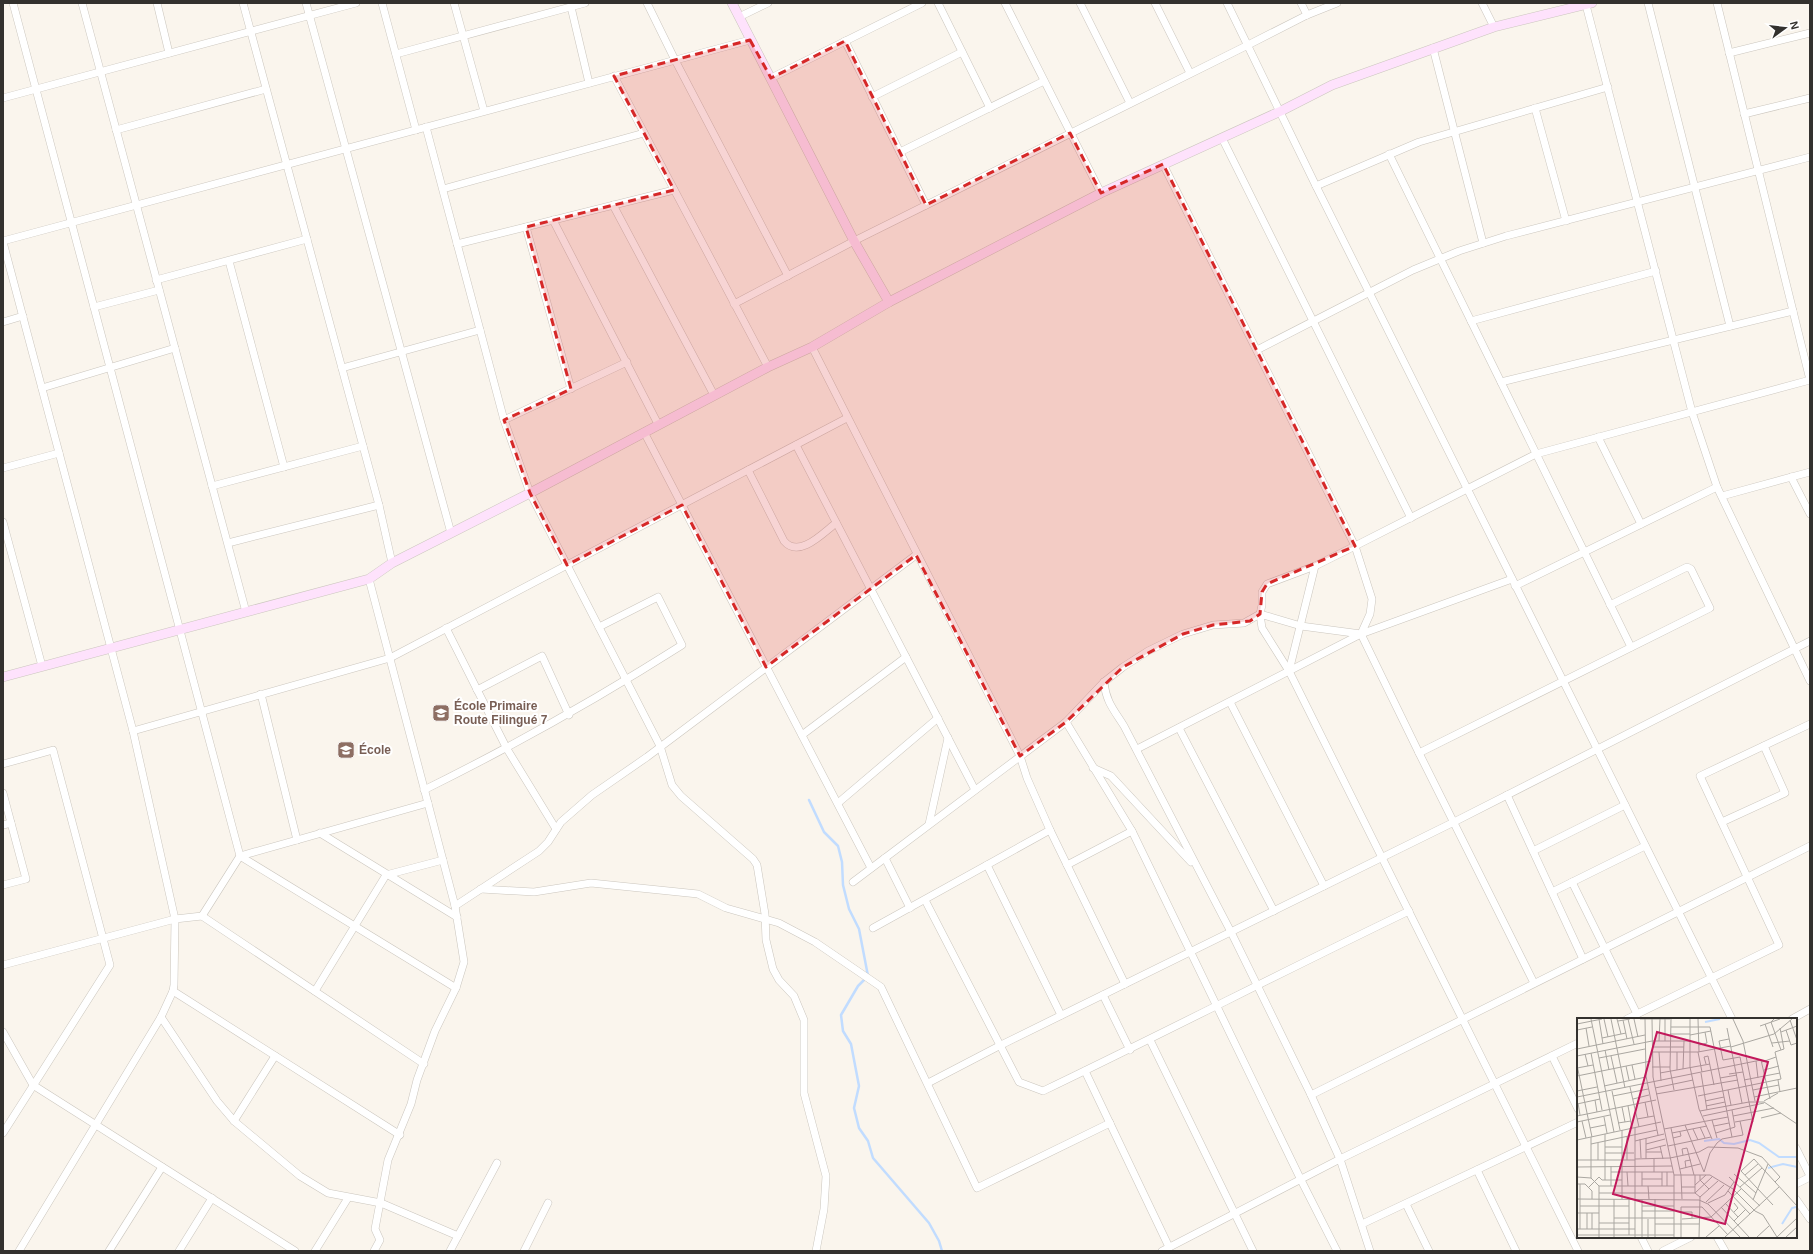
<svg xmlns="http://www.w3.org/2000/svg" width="1813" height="1254" viewBox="0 0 1813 1254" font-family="Arial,sans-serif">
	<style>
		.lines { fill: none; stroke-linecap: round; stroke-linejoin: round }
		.stream { stroke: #c1dcff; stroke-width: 2.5 }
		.street-casing { stroke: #cbc6be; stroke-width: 8 }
		.secondary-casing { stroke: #cbc6be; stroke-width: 10 }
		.street { stroke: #fff; stroke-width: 7 }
		.secondary { stroke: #fee2fc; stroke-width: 9 }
		.marked { fill: #d62828; fill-opacity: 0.2; stroke: #d62828; stroke-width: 3; stroke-dasharray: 8 5; stroke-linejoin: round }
		.labels { text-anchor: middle; stroke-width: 4; stroke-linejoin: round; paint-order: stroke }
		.education-label { font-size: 12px; font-weight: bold; fill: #785e54; stroke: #fff; text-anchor: start }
		.inset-river { fill: none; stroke: #c1dcff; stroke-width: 2 }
		.inset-road { fill: none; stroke: #aaa7a1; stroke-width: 1 }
		.view { fill: #c2185b; fill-opacity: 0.15; stroke: #c2185b; stroke-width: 2 }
		.inset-edge { fill: none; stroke: #33312e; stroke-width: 2 }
	</style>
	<rect width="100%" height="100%" fill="#faf5ed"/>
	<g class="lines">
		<path class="stream" d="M809 800 824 832 838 846 842 862 843 885 849 909 859 929 868 976 858 986 841 1015 843 1031 851 1044 859 1086 854 1108 859 1128 868 1141 873 1158 929 1223 939 1241 942 1251"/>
		<defs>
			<g id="street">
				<path d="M13 3 240 856 456 988"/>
				<path d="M82 3 246 612"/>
				<path d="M157 3 169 53"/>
				<path d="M243 3 379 505 392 563"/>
				<path d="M306 3 451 533"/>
				<path d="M382 3 416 130"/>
				<path d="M454 3 484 111"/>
				<path d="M647 3 675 60 788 276"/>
				<path d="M938 3 990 108"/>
				<path d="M1005 3 1101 193"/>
				<path d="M1080 3 1130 103"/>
				<path d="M1155 3 1190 73"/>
				<path d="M1227 3 1316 186 1732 1019"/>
				<path d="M1301 3 1307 15"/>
				<path d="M1482 3 1494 27"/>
				<path d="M1648 3 1730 326"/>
				<path d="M1717 3 1810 380"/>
				<path d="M1586 5 1692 412 1717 487 1810 681"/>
				<path d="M571 7 589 83"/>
				<path d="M739 17 768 3"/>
				<path d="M845 41 926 205"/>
				<path d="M1433 48 1483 243"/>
				<path d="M1729 53 1810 33"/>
				<path d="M396 54 585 3"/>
				<path d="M614 76 768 367"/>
				<path d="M771 78 922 3"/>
				<path d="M872 97 962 52"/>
				<path d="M3 98 356 3"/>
				<path d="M1535 108 1566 221"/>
				<path d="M1744 114 1810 98"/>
				<path d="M426 127 504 420 530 493 660 746 672 785 681 796 753 859 757 865 765 914 766 940 773 969 779 980 794 996 804 1020V1093L826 1176 824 1209 816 1251"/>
				<path d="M116 130 266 89"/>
				<path d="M1222 138 1411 518"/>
				<path d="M900 152 1044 81"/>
				<path d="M1389 154 1631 647"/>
				<path d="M1163 164 1355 546 1372 599 1370 614 1361 634 1419 753 1534 983"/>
				<path d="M1316 186 1419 142 1608 87"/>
				<path d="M443 189 644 133"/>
				<path d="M613 205 714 395"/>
				<path d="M553 220 658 424"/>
				<path d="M526 227 571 389"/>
				<path d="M3 241 750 40"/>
				<path d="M3 242 133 731 175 919 174 985 173 991 161 1017 19 1251"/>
				<path d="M457 244 674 190"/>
				<path d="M229 261 284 467"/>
				<path d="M156 280 307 239"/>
				<path d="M734 304 854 241 1248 45 1307 15 1337 3"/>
				<path d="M94 307 159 290"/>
				<path d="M1471 321 1656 271"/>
				<path d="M3 322 23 316"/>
				<path d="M812 347 1020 756 1027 778 1050 830 1125 984"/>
				<path d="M1257 350 1413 270 1459 251 1506 236 1810 157"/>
				<path d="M342 368 480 330"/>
				<path d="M1501 382 1793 311"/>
				<path d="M42 388 175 348"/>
				<path d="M504 420 627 362"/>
				<path d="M644 432 871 868"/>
				<path d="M1598 437 1641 524"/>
				<path d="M796 445 975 790"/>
				<path d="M3 468 59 453"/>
				<path d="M748 470 784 541C799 559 823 533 836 523"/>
				<path d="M1791 477 1810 514"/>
				<path d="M212 486 363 446"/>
				<path d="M1722 496 1810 472"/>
				<path d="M3 522 42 666"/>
				<path d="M228 543 379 505"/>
				<path d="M369 579 455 906 464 962 456 988 435 1031 417 1080 411 1104 388 1160 375 1229 380 1240 374 1251"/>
				<path d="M1515 586 1717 487"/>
				<path d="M446 628 507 749 556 829"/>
				<path d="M1361 634 1301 626 1260 614 1262 628 1289 671 1578 1251"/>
				<path d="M1289 671 1315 566"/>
				<path d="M1104 682C1106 702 1114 710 1124 726L1231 932 1311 1095 1340 1159 1370 1251"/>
				<path d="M477 690 542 656 569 715"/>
				<path d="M261 694 297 840"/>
				<path d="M1230 702 1324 886"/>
				<path d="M1066 722 1132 831 1301 1180 1337 1251"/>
				<path d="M1179 728 1274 911"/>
				<path d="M133 731 390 658 847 418"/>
				<path d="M802 735 906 657"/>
				<path d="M1137 749 1361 634 1512 579"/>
				<path d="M1419 753 1710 608 1691 569 1687 567 1610 605"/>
				<path d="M3 764 53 750 110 965 3 1133"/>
				<path d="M1093 768 1111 776 1191 862"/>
				<path d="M424 790C515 745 597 699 682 645L658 597 599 627"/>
				<path d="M3 793 26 879 3 885"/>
				<path d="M1507 795 1583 959"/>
				<path d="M838 803 938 718"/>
				<path d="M1722 822 1785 793 1764 746"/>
				<path d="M929 824 948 738"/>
				<path d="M3 825 11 823"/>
				<path d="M320 833 457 917"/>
				<path d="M1533 851 1625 805"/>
				<path d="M885 858 910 908"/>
				<path d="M987 865 1061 1015"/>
				<path d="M1067 865 1132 831"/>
				<path d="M853 882 1066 722 1104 682 1123 667 1148 651 1183 634 1213 625 1244 623 1260 614 1262 605V592L1267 584 1315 566 1355 546 1536 454 1810 380"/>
				<path d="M1572 882 1637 1014"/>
				<path d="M481 889 534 892 591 883 698 894 726 908 779 923 815 942 881 987 977 1188 1110 1123"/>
				<path d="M1552 892 1645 846"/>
				<path d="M925 900 1019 1082 1043 1091C1166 1032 1286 970 1409 911"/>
				<path d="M455 906 539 851 548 842 561 822 592 795 647 757 916 555"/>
				<path d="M202 916 240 856 428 803"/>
				<path d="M873 928 1050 830"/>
				<path d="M3 965 175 919 202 916 424 1064"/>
				<path d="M173 991 400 1135"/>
				<path d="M315 991 386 875 443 860"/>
				<path d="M1103 995 1130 1050"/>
				<path d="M161 1017 217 1101 234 1121 300 1176 328 1193 381 1203 458 1236"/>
				<path d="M1627 1019 1779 945 1700 776 1810 724"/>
				<path d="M1792 1019 1810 1009"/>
				<path d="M3 1032 33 1085 295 1251"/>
				<path d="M1150 1040 1253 1251"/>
				<path d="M1552 1056 1578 1109"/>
				<path d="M1085 1071 1169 1247"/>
				<path d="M928 1083 999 1046 1454 822 1810 641"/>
				<path d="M1311 1095 1810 846"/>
				<path d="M234 1121 275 1056"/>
				<path d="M1796 1148 1810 1176"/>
				<path d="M1477 1170 1516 1251"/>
				<path d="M1796 1184 1810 1177"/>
				<path d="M1796 1199 1810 1219"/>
				<path d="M1406 1204 1429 1251"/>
				<path d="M1362 1224 1578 1122"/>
				<path d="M1641 1237 1648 1251"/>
				<path d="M1717 1237 1725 1251"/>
				<path d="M109 1251 162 1167"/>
				<path d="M179 1251 212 1198"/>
				<path d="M315 1251 348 1198"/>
				<path d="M450 1251 497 1163"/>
				<path d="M524 1251 548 1203"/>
				<path d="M1162 1251 1340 1159 1578 1043"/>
				<path d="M1663 1251 1691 1237"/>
			</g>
			<g id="secondary">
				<path d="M732 3 854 241 889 302"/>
				<path d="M3 677 369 579 392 563 530 493 768 367 812 347 889 302 1101 193 1281 111 1332 85 1494 27 1592 3"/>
			</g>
		</defs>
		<use href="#street" class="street-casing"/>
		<use href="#secondary" class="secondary-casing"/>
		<use href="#street" class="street"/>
		<use href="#secondary" class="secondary"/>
	</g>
	<path class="marked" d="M750 40 771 78 845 41 926 205 1070 133 1101 193 1163 164 1355 546 1267 584 1262 592 1260 614 1250 621 1213 625 1183 634 1123 667 1066 722 1020 756 916 555 766 667 682 505 567 565 530 493 504 420 571 389 526 227 674 190 614 76Z"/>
	<defs>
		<symbol id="school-square" viewBox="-11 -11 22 22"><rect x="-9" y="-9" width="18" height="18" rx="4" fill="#8d6e63" stroke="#fff"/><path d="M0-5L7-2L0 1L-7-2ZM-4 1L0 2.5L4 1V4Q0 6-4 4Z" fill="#fff"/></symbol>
	</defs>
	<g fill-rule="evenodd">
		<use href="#school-square" x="431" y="703" width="20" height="20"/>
		<use href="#school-square" x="336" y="740" width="20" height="20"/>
	</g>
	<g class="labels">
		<g class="education-label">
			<text x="454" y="710">École Primaire<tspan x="454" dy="14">Route Filingué 7</tspan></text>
			<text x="359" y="754">École</text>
		</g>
	</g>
	<g transform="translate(1577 1018)">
		<rect width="220" height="220" fill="#faf5ed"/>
		<path class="inset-river" d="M128 4 143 1M127 123 142 121 147 125 157 126 173 122 182 125 202 139H220M191 150 206 146 220 149M205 206 215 190 219 189"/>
		<path class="inset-road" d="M14 1 37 114M22 1 26 26M27 1 31 19M34 1 48 70M40 1 44 16M51 1 57 26M57 1 61 19M63 1H93M68 1 69 58 81 117M75 1 76 59 97 157V219M94 1 93 51 97 72M113 1V49L122 91 135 121M121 1 122 34M156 1 166 23 178 83M197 1 194 4 204 32M46 2 50 21M213 2 220 22M41 3 53 1M0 6 25 1M188 6 196 29M183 8 203 1M94 9H133L155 119M9 10 12 28M150 10 165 85M0 12 15 9M209 12 214 27 220 25M204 14 220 8M93 16H113M113 17 134 13M25 20 49 15M152 21 142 23 146 42 163 39 176 104M82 23 83 1M88 23V1M195 25 213 23M122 27 130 25 128 14M75 29H107M154 29 197 16 215 1M0 31 68 17M28 32 32 52M74 34H121L154 28M82 34 84 63M100 34V52M121 34 125 54M14 35 25 92M8 36 11 48M0 38 75 23H113M34 38 40 65M22 40 68 31M179 43 181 60M185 44 199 39M129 46 127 39 131 38 137 67M0 47 15 119M55 47 58 61M49 48 52 62M75 49H93M0 50 16 47M106 51 107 23M187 52 202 48M83 55 133 46M124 55 130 92M152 56 166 54M0 58 74 43M143 60 160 57M167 62 203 55M201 62 203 74M27 68 69 59M53 69 62 109M78 70 116 62M151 72 154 87M176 72 202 67M0 73 20 69M35 73 43 112M79 76 161 62M36 78 71 71M121 78 204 61 198 34 207 31 203 10M0 79 184 42 193 81M177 79 220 70M56 81 72 77M18 82 20 94M128 83 147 79M187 83 201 75M68 84 71 99M1 85 3 97M0 86 23 81M51 88 55 110M129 88 148 84M45 89 48 104M123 93 172 84H187L220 106M0 98 79 82M126 98 187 85M156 98 197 90M27 99 30 115M184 100 204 95M60 101 77 98M135 102 140 120M5 103 9 120M0 104 33 97M158 104 175 101M41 105 54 103M108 107 127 154M137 108 152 105M123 109 128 120M13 110 28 107M58 110V219M94 110 104 157 105 181M87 111 151 99M116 111 121 122M45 112V181M95 115 130 108M139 115 158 109 155 92M14 119V160L22 168V219M96 120 104 118 103 114M63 121 64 140M0 122 84 104M58 123 87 116M21 125V142M14 126 80 112M69 126 88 121M83 128 86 141M91 128 134 119M28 129H45M69 132 89 127M69 134H84M28 135H57M106 137 105 131 110 130 117 157M58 141 93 140 122 134 131 129 161 130 185 139 203 159 198 164M69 141V120M77 141V154M0 142H58M50 142V119M0 149 95 148M109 150 108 143 114 142M103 151 123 146M34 154H96M50 154 51 168M65 154V168M127 154 133 135 140 125 145 121 166 117 163 103M157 156 179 175M97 157H133L156 171 178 193 186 197 200 219M118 157V175L123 179M123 157V162L132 171M168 157 181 146M0 159 14 160M152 159 183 188M65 161H85M28 162V116M0 166H8L15 173V181M3 166V211M118 167 129 157M22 168H97M34 168V148M71 168 72 181M85 168V154M90 168V154M12 169 22 159 25 162H45M104 169H118M163 169 185 150M151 173 173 196M22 175H118L135 159M0 181 122 182 131 186 163 219M37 181V219M52 181V217M65 181V219M78 181V219M176 182 191 146M129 184 147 167M131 185 148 177 157 164M148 185 161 199M157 185 161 190 157 194M196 187 164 153 177 141 220 188M3 188H52M65 188H97M144 189 172 219M65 193H97M104 194H115V200M0 195H22M10 195V211M15 195V211M37 200H97M71 201V219M105 201 134 199 164 171M157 203 169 191M22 205H52M78 206H122M0 211H58M0 217H97M104 219V189H125L151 217M122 219 123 179 141 163M129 219 142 208M148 219 202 169M180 219 192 208M200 219 220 200M209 219 220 209"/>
		<path class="view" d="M80 14 191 44 148 206 36 176Z"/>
		<rect width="220" height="220" class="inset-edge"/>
	</g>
	<rect width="1813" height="1254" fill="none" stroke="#33312e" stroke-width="8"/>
	<g transform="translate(1785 28) rotate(75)" stroke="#ffffff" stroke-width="3" paint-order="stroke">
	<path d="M0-3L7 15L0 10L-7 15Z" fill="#33312e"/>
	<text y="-6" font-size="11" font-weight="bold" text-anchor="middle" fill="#33312e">N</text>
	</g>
</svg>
